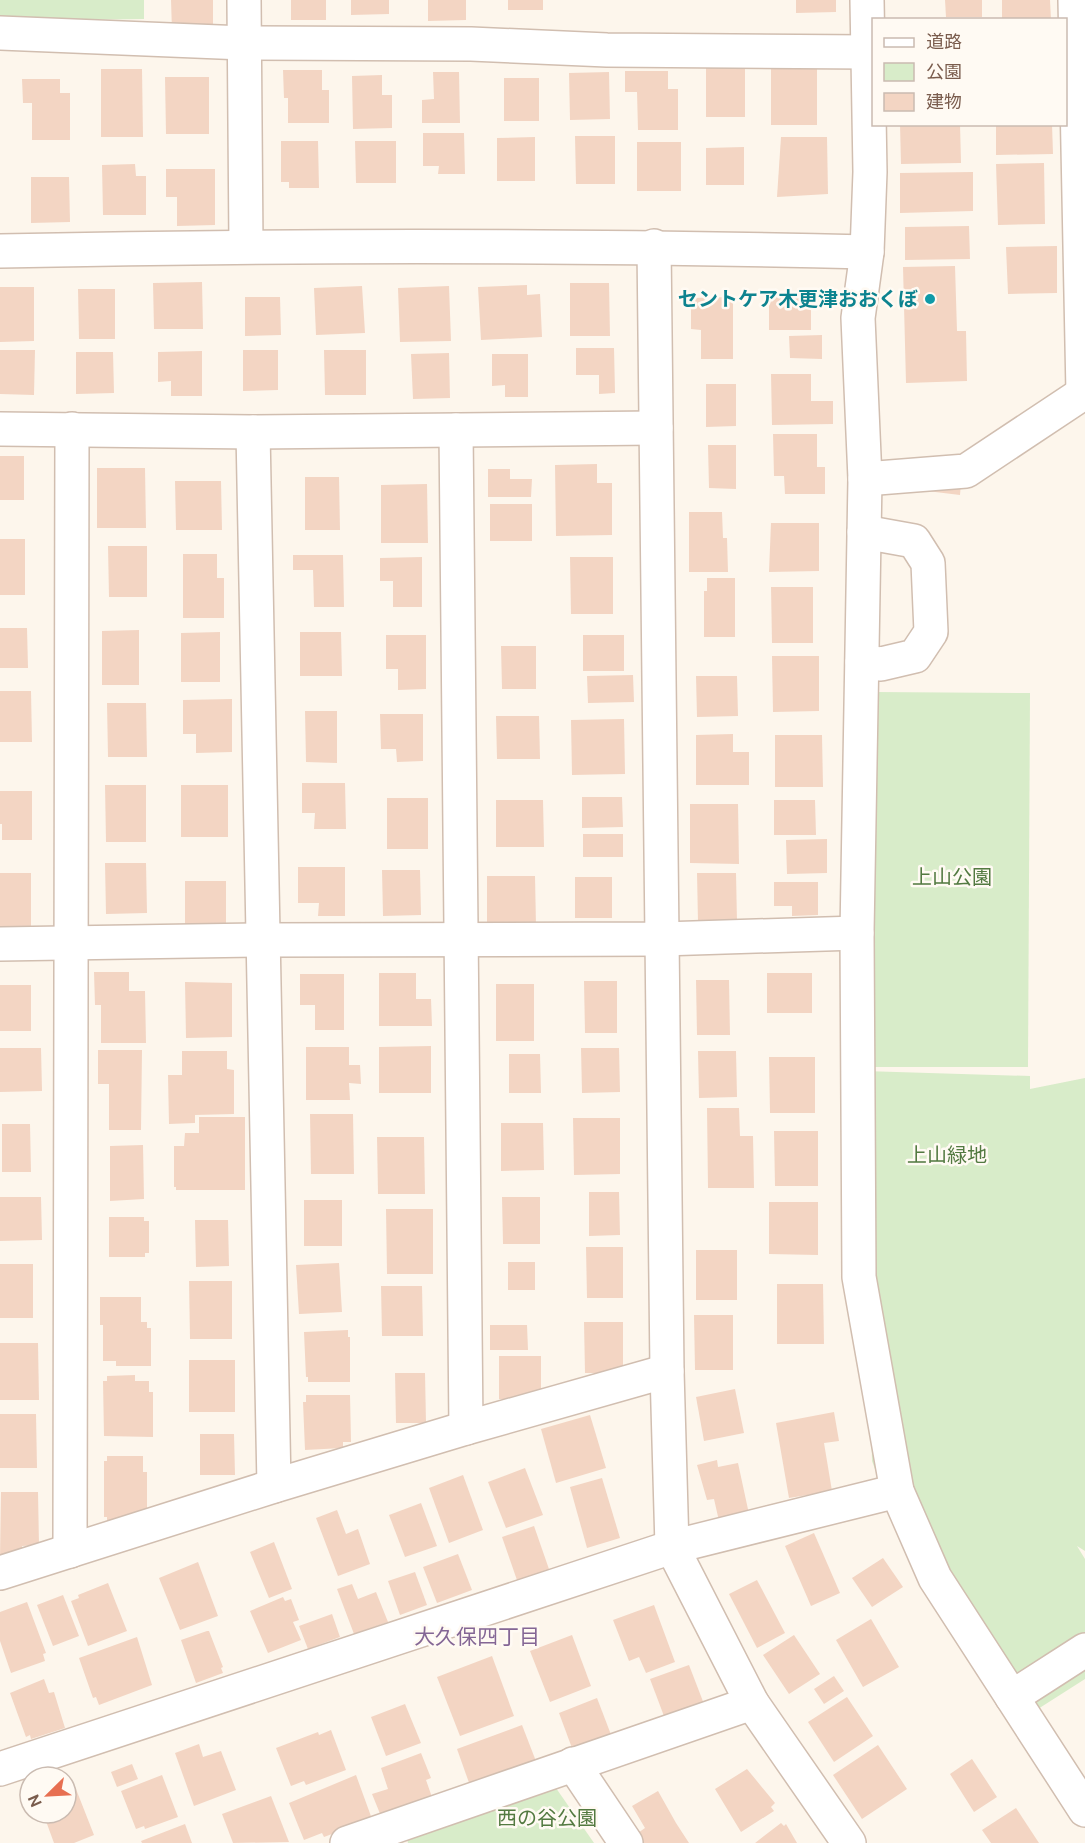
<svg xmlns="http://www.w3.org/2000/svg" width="1085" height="1843" viewBox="0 0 1085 1843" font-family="Ubuntu,'Noto Sans JP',sans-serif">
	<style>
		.green { fill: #d8ecc9 }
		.building { fill: #f3d5c3 }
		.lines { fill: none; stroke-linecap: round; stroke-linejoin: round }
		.minor-casing { stroke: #d1beb0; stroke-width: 36 }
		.minor { stroke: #fff; stroke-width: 33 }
		.culture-dot { fill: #0f9aa8; stroke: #fffaf3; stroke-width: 2 }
		.labels { text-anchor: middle; stroke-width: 5; stroke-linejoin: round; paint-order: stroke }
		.culture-label { font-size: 20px; font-weight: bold; fill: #0d838f; stroke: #fffaf3; text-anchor: end }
		.park-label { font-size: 20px; fill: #537a41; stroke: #fffaf3 }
		.neighbourhood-label { font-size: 21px; fill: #846695; stroke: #fffaf3 }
	</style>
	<rect width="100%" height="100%" fill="#fdf6ec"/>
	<g class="green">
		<path d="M0 0H144V19L0 21Z"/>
		<path d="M875 692 1030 693 1028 1067H873Z"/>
		<path d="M864 1071 1030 1076V1089L1085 1078V1551L1077 1546 1085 1559V1679L1013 1725 950 1633 905 1550 872 1461Z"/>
		<path d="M556 1788 594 1843H408L407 1839Z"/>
	</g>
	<g class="building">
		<path d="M171 0H213V31L172 32Z"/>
		<rect x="291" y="0" width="35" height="20"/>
		<path d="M351 0H389V14L351 15Z"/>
		<path d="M428 0H466V20L428 21Z"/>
		<rect x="508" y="0" width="35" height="10"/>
		<path d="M796 0H836V12L796 13Z"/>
		<path d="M945 0H982V17H946Z"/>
		<path d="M1002 0H1050L1051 20H1002Z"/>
		<path d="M745 67V117H706V68Z"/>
		<rect x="771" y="68" width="46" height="57"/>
		<path d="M101 69H142L143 137H101Z"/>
		<path d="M283 70H322V90H329V123H288V98H284Z"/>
		<path d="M625 71H668V89H678V130H638L637 92H625Z"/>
		<path d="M433 72H459L460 123H422V100L434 99Z"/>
		<path d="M609 72 610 119 570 120 569 73Z"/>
		<path d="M382 75V95H392V128L353 129 352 76Z"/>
		<path d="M165 77H209V134H166Z"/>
		<rect x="504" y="78" width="35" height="43"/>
		<path d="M22 79H60V93H70V140H32V103H23Z"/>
		<path d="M900 124H960L961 163 901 164Z"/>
		<path d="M996 124H1052L1053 154 996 155Z"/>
		<path d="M423 133H464L465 174H438L439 166H423Z"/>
		<path d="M575 136H615V184H576Z"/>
		<path d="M535 137V181H497V138Z"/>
		<path d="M781 137H827L828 194 777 197Z"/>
		<path d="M281 141H318L319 188H289V182H281Z"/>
		<path d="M355 141H396V183H356Z"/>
		<rect x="637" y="142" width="44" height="49"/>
		<path d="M744 147V185H706V148Z"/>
		<path d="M1044 163 1045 224 998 225 996 164Z"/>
		<path d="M135 164 136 176H146V215H103L102 165Z"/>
		<path d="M166 169H215V225L177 226V197H166Z"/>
		<path d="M973 172V211L900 213V173Z"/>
		<path d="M31 177H69L70 222 31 223Z"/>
		<path d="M969 226 970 259 905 260V227Z"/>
		<path d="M1057 246V293L1008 294 1006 247Z"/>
		<path d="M955 266 957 331H966L967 381 906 383 903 267Z"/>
		<path d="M202 282 203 329H154L153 283Z"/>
		<path d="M570 283H609L610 336H570Z"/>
		<path d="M527 285V295L540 294 542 337 481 340 478 287Z"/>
		<path d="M362 286 365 333 316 335 314 288Z"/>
		<path d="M449 286 451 341 400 342 398 288Z"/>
		<path d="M0 287H34V341L0 342Z"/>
		<path d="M78 289H115V339H79Z"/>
		<rect x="769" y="293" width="42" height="37"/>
		<path d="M245 297H280L281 335 245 336Z"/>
		<path d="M733 297V359H701V330L691 329V298Z"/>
		<path d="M822 335V359L790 358 789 336Z"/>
		<path d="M576 348H614L615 393 599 394V375H576Z"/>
		<path d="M0 350H35L34 395 0 394Z"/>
		<path d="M243 350H278V390L243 391Z"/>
		<path d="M324 350H366V395H325Z"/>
		<path d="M202 351V396H171V381L158 382V352Z"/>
		<path d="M76 352H113L114 393 76 394Z"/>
		<path d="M449 353 450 398 413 399 411 354Z"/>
		<path d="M492 354H528V397H505V385L492 386Z"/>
		<path d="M771 374H811V401H833V424L772 425Z"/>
		<path d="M706 384H736V426L706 427Z"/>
		<path d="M773 434H817V467H825V494H785L784 476H774Z"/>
		<path d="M708 445H736V489L709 488Z"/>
		<rect x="0" y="456" width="24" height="44"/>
		<path d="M597 464V483H612V535L556 536 555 465Z"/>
		<path d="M97 468H145L146 528H97Z"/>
		<path d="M488 469H510V479H532L531 497H488Z"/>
		<path d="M305 477H339L340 530H305Z"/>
		<path d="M928 479 961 482 960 495 927 491Z"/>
		<path d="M175 481H221L222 530H176Z"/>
		<path d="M427 484 428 543H381V485Z"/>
		<rect x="490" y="504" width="42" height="37"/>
		<path d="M689 512H722L723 538H727L728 572H689Z"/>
		<path d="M771 523H819V571L769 572Z"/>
		<rect x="0" y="539" width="25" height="56"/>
		<path d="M108 546H147V597H109Z"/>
		<path d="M183 554H217V578H224V618H183Z"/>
		<path d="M293 555H343L344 607H314L313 570H293Z"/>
		<path d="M422 557V607H393V581H380V558Z"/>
		<path d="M570 557H613V614H571Z"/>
		<path d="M707 578H735V637H704V591H707Z"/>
		<path d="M771 587H813V643H772Z"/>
		<path d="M0 628H27L28 668H0Z"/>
		<path d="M139 630V685H102V631Z"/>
		<path d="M220 632V682H181V633Z"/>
		<path d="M300 632H341L342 676H300Z"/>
		<path d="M386 635H426V689L398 690V669H386Z"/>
		<rect x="583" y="635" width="41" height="36"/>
		<path d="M501 646H536V689H502Z"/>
		<path d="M772 656H819V711L773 712Z"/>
		<path d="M633 675 634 702 588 703 587 676Z"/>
		<path d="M696 676H737L738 716 697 717Z"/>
		<path d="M0 691H31L32 742H0Z"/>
		<path d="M232 699V752L196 753V734H183V700Z"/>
		<path d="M107 703H146L147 757H108Z"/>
		<path d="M305 711H337V763L306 762Z"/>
		<path d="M380 714H423V761L397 762 396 749H381Z"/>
		<path d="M496 716H539L540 759H497Z"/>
		<path d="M624 719 625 774 572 775 571 720Z"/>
		<path d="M733 734V752H749V785H696V735Z"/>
		<path d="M775 735H822L823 787H775Z"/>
		<path d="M302 783H345L346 829H314L315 813H302Z"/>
		<path d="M105 785H146V842H106Z"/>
		<rect x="181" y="785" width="47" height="52"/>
		<path d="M0 791H32V840H2V824H0Z"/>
		<path d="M582 797H622L623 827 582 828Z"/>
		<rect x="387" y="798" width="41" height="51"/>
		<path d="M496 800H543L544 847H496Z"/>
		<path d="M774 800H815L816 835H774Z"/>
		<path d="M690 804H738L739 864 690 863Z"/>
		<rect x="583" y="834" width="40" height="23"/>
		<path d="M827 839V873L787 874 786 840Z"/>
		<path d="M105 863H146L147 913 106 914Z"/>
		<path d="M298 867H345V916H318L319 903H298Z"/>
		<path d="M382 870H420L421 915 383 916Z"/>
		<path d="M0 873H31V928L0 929Z"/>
		<path d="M697 873H736L737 922H698Z"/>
		<path d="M487 876H535L536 926H487Z"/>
		<rect x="575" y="877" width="37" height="41"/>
		<rect x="185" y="881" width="41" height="47"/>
		<path d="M774 882H818V915L792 916V906H774Z"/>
		<path d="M94 972H129V991H145L146 1043H101V1005H95Z"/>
		<path d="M379 973H416V999H431L432 1026H379Z"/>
		<rect x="767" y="973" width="45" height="40"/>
		<path d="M300 974H344V1030H315V1005H300Z"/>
		<path d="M696 980H729L730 1035H697Z"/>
		<path d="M584 981H617V1033H585Z"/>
		<path d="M185 982 232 983V1037L186 1038Z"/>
		<rect x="496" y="984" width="38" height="57"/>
		<rect x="0" y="985" width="31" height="46"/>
		<path d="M431 1046V1093H379V1047Z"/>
		<path d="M306 1047H349V1065H360L361 1084 349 1083 350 1100H306Z"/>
		<path d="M0 1048H41L42 1091 0 1092Z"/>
		<path d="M581 1048H619L620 1092 582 1093Z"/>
		<path d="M98 1050H142L141 1130H109V1084H98Z"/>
		<path d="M182 1051H227V1069L234 1070V1114L195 1115V1123L169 1124 168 1075H182Z"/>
		<path d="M698 1051H736L737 1097 699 1098Z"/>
		<path d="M509 1054H540L541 1093H509Z"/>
		<path d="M769 1057H815V1113H770Z"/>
		<path d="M707 1108H739L740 1136H753L754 1188H708Z"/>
		<path d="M310 1114H353L354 1174H311Z"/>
		<path d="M199 1117H245V1190H176V1187H174V1146H184L185 1133H199Z"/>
		<path d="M573 1118H620V1174L574 1175Z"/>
		<path d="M501 1123H543L544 1170 501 1171Z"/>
		<path d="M2 1124H30L31 1172H2Z"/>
		<path d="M774 1131H818V1186H775Z"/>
		<path d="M377 1137H424L425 1194H378Z"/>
		<path d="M143 1145 144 1199 110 1201V1146Z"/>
		<path d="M589 1192H619L620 1235 589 1236Z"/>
		<path d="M0 1197H41L42 1240 0 1241Z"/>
		<path d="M502 1197H540V1244H503Z"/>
		<rect x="304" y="1200" width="38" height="46"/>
		<path d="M769 1202H818V1255L769 1254Z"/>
		<path d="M386 1209H433V1274H387Z"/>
		<path d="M109 1217H144V1221H149V1253H145V1257H109Z"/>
		<path d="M195 1220H228L229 1266 196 1267Z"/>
		<path d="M586 1247H623V1298H587Z"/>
		<rect x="696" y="1250" width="41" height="50"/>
		<rect x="508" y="1262" width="27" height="28"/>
		<path d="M339 1263 342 1312 299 1314 296 1265Z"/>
		<rect x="0" y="1264" width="33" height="54"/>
		<path d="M189 1281H232V1339H190Z"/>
		<path d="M777 1284H823L824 1344H777Z"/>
		<path d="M381 1286H422L423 1336H382Z"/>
		<path d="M100 1297H141V1322H147V1328H151V1366H116V1361H103V1325H100Z"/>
		<path d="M694 1315H733V1370H695Z"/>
		<path d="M584 1322H623V1373H585Z"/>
		<path d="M490 1325H527L528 1350H490Z"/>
		<path d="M348 1330V1337H350V1382H308V1377H306L304 1332Z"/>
		<path d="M0 1343H38L39 1400H0Z"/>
		<rect x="499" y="1356" width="42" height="43"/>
		<rect x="189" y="1360" width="46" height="52"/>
		<path d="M395 1373H425L426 1423H396Z"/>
		<path d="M135 1375V1381H149V1392H153V1437L104 1436 103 1381H107V1376Z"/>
		<path d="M735 1389 744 1433 704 1441 696 1397Z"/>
		<path d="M306 1395H350L351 1442H343V1448L305 1450 303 1402H306Z"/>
		<path d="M834 1412 839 1441 824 1443 832 1491 789 1498 776 1423Z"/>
		<path d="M0 1414H36L37 1468H0Z"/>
		<path d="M590 1415 606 1468 556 1483 541 1429Z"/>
		<path d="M200 1434H234L235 1475H200Z"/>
		<path d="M107 1456H143V1472H147V1521H107V1517H104V1461H107Z"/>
		<path d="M717 1460 718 1467 738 1463 749 1514 719 1521 714 1499 707 1500 697 1465Z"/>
		<path d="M525 1468 543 1515 506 1528 488 1482Z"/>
		<path d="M463 1475 483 1530 449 1543 429 1488Z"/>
		<path d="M602 1478 620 1538 587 1548 570 1487Z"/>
		<path d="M1 1492H38L39 1545 22 1546V1559H0Z"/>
		<path d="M421 1503 437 1546 405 1557 389 1515Z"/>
		<path d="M337 1510 346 1534 358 1529 370 1564 338 1576 316 1518Z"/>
		<path d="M534 1526 550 1572 518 1583 502 1537Z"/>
		<path d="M814 1533 840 1593 811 1606 785 1546Z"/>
		<path d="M274 1542 292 1589 269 1598 250 1552Z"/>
		<path d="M458 1554 472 1590 437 1603 423 1567Z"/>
		<path d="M883 1558 903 1587 872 1607 852 1578Z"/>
		<path d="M198 1562 218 1616 180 1630 159 1578Z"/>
		<path d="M415 1572 427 1605 400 1615 388 1581Z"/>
		<path d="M757 1580 785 1633 757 1648 729 1594Z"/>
		<path d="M108 1583 127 1631 88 1646 71 1601 79 1598 78 1595Z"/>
		<path d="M352 1584 358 1599 376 1592 388 1622 354 1634 337 1589Z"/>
		<path d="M63 1595 79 1636 53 1646 37 1605Z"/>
		<path d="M283 1597 285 1601 291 1599 299 1620 293 1622 301 1640 268 1653 250 1611Z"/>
		<path d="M27 1602 46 1653 43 1654 45 1661 11 1673 0 1641V1612Z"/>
		<path d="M654 1605 675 1662 646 1673 639 1657 629 1661 613 1620Z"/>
		<path d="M332 1614 340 1637 308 1649 299 1626Z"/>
		<path d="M871 1619 899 1667 863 1687 836 1640Z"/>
		<path d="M207 1631H209L223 1667 221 1668 223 1673 196 1683 181 1640Z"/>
		<path d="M572 1635 591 1686 550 1702 530 1651Z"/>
		<path d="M794 1635 820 1674 789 1694 763 1655Z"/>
		<path d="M137 1637 152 1685 99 1705 96 1697 93 1698 79 1658Z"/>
		<path d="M492 1656 514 1716 460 1736 437 1677Z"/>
		<path d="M689 1665 709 1717 670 1732 650 1679Z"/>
		<path d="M834 1676 844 1691 824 1704 814 1689Z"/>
		<path d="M44 1679 49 1693 54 1692 65 1728 31 1739 30 1735 26 1737 10 1693Z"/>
		<path d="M847 1697 873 1736 834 1762 808 1722Z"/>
		<path d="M597 1698 618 1753 579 1767 559 1713Z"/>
		<path d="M405 1704 421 1743 386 1756 371 1717Z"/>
		<path d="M522 1725 539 1769 473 1794 457 1749Z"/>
		<path d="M331 1730 346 1770 306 1785 304 1781 291 1786 276 1748 318 1732 319 1735Z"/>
		<path d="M199 1744 203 1757 221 1751 236 1790 194 1806 175 1753Z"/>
		<path d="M878 1745 907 1789 862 1819 833 1775Z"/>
		<path d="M421 1753 431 1778 426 1780 434 1803 383 1821 372 1794 388 1789 381 1768Z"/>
		<path d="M972 1759 997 1797 974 1812 950 1774Z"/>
		<path d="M132 1764 138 1779 117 1787 111 1772Z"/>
		<path d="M747 1769 775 1803 771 1807 774 1811 741 1832 715 1789Z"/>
		<path d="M162 1775 178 1817 145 1829 144 1826 136 1829 121 1791Z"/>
		<path d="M356 1775 372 1819 324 1837 322 1833 304 1840 289 1803Z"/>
		<path d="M74 1784 94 1835 74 1843H54L43 1813H66V1787Z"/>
		<path d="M658 1791 676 1823 689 1843H640L635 1835 645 1828 632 1806Z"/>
		<path d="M271 1796 289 1842 233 1843 222 1814Z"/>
		<path d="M1016 1808 1039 1843H991L982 1830Z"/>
		<path d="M781 1823 784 1826 786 1824 797 1843H755Z"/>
		<path d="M185 1824 192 1843H142L141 1841Z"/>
	</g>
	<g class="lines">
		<defs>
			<g id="minor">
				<path d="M244 0 246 246"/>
				<path d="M867 0 870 172 867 252 858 318 865 479 857 933 859 1277 897 1491 935 1578 1085 1810"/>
				<path d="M1075 0 1083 393"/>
				<path d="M0 33 244 43 471 44 607 50 868 52"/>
				<path d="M654 246 667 1371 672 1547 752 1703 849 1843"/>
				<path d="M0 251C289 245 578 245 867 252"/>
				<path d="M0 429 253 432 656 428"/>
				<path d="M456 430 466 1428"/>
				<path d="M253 432 274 1486"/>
				<path d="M865 479 966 471 1085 392"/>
				<path d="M862 662 881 664 915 656 931 632 928 563 914 541 864 532"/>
				<path d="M0 944 263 940 662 939 857 933"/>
				<path d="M70 1551 72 429"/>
				<path d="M0 1573 274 1486 466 1428 667 1371"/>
				<path d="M1012 1697 1085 1650"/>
				<path d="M573 1764 626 1843"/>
				<path d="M0 1769 672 1547 897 1491"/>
				<path d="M347 1843 752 1703"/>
			</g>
		</defs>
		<use href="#minor" class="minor-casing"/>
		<use href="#minor" class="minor"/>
	</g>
	<circle class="culture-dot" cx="930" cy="299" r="6"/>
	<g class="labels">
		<g class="culture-label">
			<text x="918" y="306">セントケア木更津おおくぼ</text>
		</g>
		<g class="park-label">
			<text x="952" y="884">上山公園</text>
			<text x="947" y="1162">上山緑地</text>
			<text x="547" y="1825">西の谷公園</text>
		</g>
		<g class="neighbourhood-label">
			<text x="477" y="1644">大久保四丁目</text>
		</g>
	</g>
	<rect x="872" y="18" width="195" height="108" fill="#fffaf3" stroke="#cabbb1" stroke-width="1.5"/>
	<rect x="884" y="38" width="30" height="9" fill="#ffffff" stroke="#cabbb1" stroke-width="1.5"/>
	<text x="926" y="48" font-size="18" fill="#7a5c4d">道路</text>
	<rect x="884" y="63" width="30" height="18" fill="#d8ecc9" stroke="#cabbb1" stroke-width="1.5"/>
	<text x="926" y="78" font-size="18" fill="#7a5c4d">公園</text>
	<rect x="884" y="93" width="30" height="18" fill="#f3d5c3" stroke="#cabbb1" stroke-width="1.5"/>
	<text x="926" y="108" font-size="18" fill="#7a5c4d">建物</text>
	<g transform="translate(48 1795) rotate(246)"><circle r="28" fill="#fffaf3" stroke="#cabbb1" stroke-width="1.5"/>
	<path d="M0-4.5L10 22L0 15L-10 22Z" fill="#e76f51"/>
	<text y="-9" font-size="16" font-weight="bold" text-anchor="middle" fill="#7a5c4d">N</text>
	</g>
</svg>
